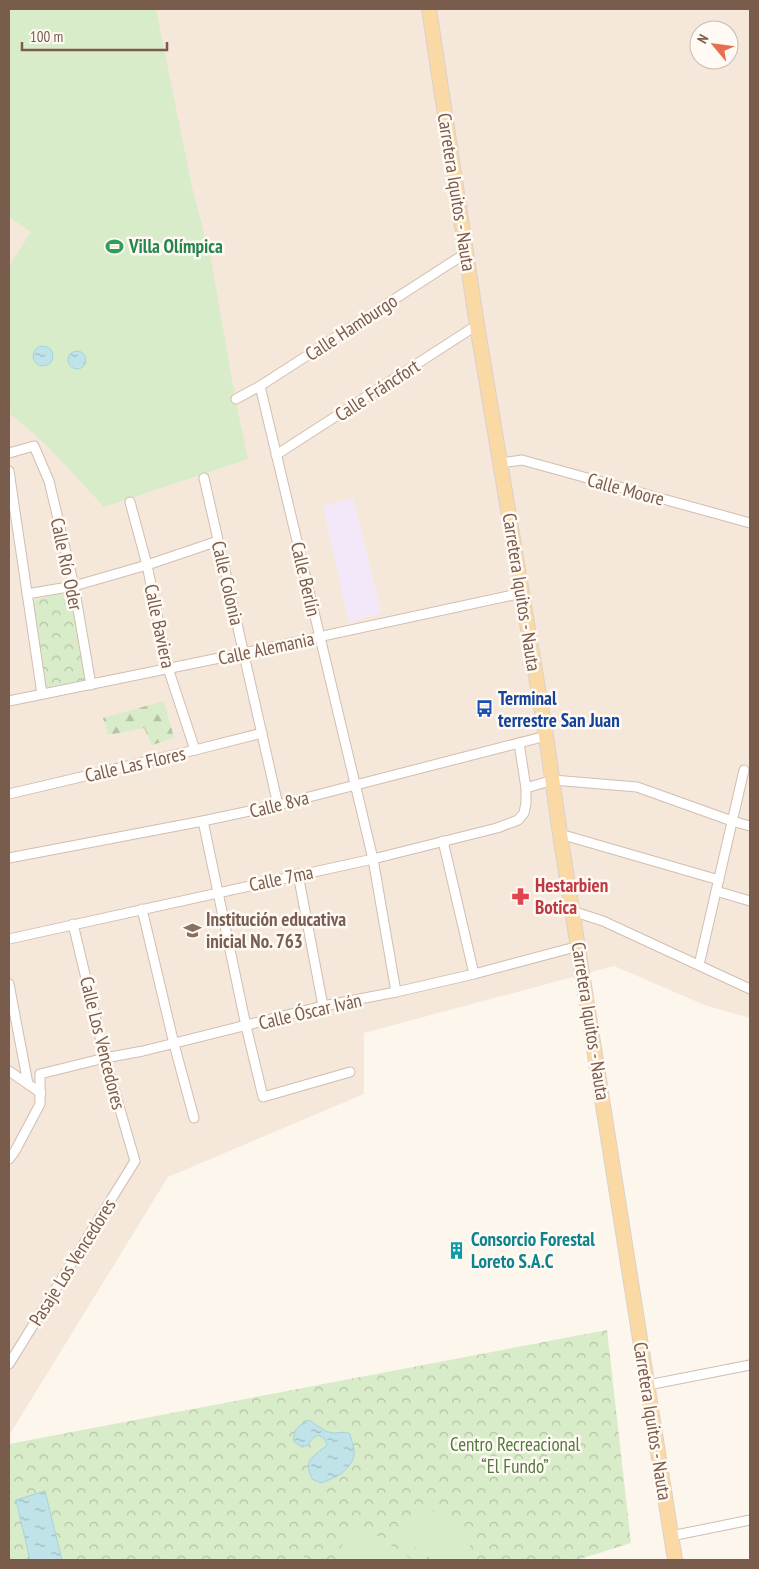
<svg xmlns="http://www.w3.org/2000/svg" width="759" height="1569" viewBox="0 0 759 1569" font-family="'PT Sans Narrow',sans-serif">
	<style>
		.residential { fill: #f5e8da; fill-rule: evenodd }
		.education { fill: #f3e8fa }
		.forest { fill: url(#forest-firs) }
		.park { fill: url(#park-crowns) }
		.garden { fill: #d8ecc9 }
		.water { fill: url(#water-ripples); stroke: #a5d3da }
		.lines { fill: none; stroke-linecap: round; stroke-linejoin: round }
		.minor-casing { stroke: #d1beb0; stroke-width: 11 }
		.primary-casing { stroke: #dad1cd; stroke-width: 16 }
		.minor { stroke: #fff; stroke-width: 9 }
		.primary { stroke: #fbd9a5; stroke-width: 14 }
		.labels { text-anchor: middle; stroke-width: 5; stroke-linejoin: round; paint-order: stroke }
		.street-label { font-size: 19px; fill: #7a5c4d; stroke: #fffaf3 }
		.leisure-label { font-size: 19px; font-weight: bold; fill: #27864d; stroke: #fffaf3; text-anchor: start }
		.transit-label { font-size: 19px; font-weight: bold; fill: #164399; stroke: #fffaf3; text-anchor: start }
		.health-label { font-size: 19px; font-weight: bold; fill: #be3a42; stroke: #fffaf3; text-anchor: start }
		.education-label { font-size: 19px; font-weight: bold; fill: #785e54; stroke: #fffaf3; text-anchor: start }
		.culture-label { font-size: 19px; font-weight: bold; fill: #0d838f; stroke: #fffaf3; text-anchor: start }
		.park-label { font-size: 19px; fill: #537a41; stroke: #fffaf3 }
	</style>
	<defs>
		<pattern id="forest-firs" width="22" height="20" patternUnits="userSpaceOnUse" patternTransform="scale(1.25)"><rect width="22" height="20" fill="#d8ecc9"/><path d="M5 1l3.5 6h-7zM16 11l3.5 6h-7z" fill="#b4c2a5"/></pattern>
		<pattern id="park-crowns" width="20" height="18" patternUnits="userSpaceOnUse" patternTransform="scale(1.25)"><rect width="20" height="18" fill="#d8ecc9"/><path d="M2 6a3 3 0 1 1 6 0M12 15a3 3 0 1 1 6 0" fill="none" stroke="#b4c2a5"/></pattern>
		<pattern id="water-ripples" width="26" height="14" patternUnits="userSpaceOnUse" patternTransform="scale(1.25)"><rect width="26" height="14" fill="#bfe3e8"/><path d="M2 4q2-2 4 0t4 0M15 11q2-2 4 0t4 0" fill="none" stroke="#a0bbbe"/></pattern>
	</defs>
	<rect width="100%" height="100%" fill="#fdf6ec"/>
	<path class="residential" d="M9 9H750V1018L707 1006 614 966 364 1033V1094L168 1177 10 1434H9ZM699 30H729V60H699Z"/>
	<path class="education" d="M353 498 381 612 349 623 323 506Z"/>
	<path class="forest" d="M164 701 174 738 152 745 144 728 108 735 103 718Z"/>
	<g class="park">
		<path d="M74 589 89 686 43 695 28 602Z"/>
		<path d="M607 1330 631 1543 577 1560H9V1444Z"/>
	</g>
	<g class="garden">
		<path d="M9 9H156L192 187 211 259 235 397 248 459 104 507C74 475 44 439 9 413V266L31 232 9 217Z"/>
		<path d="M422 1504 475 1539 460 1560H433L399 1537Z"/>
		<path d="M358 1523 410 1558 409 1560H340L334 1557Z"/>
		<path d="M293 1550 309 1560H286Z"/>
	</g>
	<g class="water">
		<circle cx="43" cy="356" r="10"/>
		<circle cx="77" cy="360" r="9"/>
		<path d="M309 1420C317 1425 324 1432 333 1433 340 1433 344 1431 350 1434 351 1440 355 1448 354 1455 351 1471 335 1478 321 1483L312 1479C303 1459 313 1457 327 1445L324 1438 318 1435 313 1438 307 1446H301L294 1442C292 1430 299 1425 309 1420Z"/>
		<path d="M45 1491 62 1560H30L16 1500Z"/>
	</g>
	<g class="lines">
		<defs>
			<g id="minor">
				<path d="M260 386 373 859 396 992"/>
				<path d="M236 399 260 386 466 253"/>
				<path d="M9 453 34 446 49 481 74 586 91 685"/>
				<path d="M276 455 477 325"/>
				<path d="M501 463 522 460 750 523"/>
				<path d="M9 471 42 694"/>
				<path d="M204 478 278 805"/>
				<path d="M130 502 147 565 168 668 195 750"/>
				<path d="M27 594 74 586 147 565 218 541"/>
				<path d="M9 701 244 653 522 593"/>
				<path d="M526 788 553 780 637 787 732 821 750 826"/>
				<path d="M9 794 195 750 262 733"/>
				<path d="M203 821 246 1026 263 1097 350 1072"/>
				<path d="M560 834 719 880"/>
				<path d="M443 841 474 974"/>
				<path d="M9 858 203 821 278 805 546 736"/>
				<path d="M298 874 323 1006"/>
				<path d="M716 891 750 901"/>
				<path d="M142 909 174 1044 194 1118"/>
				<path d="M572 911 603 921 750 989"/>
				<path d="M9 939 373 859 497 828 518 820 524 813 526 803V788L519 743"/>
				<path d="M699 965 744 770"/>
				<path d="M9 984 28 1084"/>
				<path d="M9 1071 41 1093"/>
				<path d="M9 1159 15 1151 40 1104V1074L105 1058 143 1051 323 1006 396 992 474 974 579 946"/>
				<path d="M9 1364 135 1161 105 1058 73 924"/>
				<path d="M648 1385 750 1365"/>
				<path d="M671 1536 750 1520"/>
			</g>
			<path id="primary" d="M429 9 477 325 546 736 560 834 675 1560"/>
		</defs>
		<use href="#minor" class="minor-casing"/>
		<use href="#primary" class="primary-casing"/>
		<use href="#minor" class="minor"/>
		<use href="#primary" class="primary"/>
	</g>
	<defs>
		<symbol id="stadium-bare" viewBox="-9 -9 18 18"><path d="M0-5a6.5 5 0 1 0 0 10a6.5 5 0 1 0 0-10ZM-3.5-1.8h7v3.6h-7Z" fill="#2e9e5b" stroke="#fffaf3" stroke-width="2.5" paint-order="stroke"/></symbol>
		<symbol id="bus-bare" viewBox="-9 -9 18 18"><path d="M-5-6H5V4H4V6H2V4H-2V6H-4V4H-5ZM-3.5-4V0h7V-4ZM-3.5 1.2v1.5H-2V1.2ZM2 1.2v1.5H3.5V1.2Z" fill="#1a4fb4" stroke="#fffaf3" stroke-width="2.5" paint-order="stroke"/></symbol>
		<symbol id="pharmacy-bare" viewBox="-9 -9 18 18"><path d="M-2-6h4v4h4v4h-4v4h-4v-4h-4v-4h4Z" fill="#e0444e" stroke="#fffaf3" stroke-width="2.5" paint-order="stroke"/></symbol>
		<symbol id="school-bare" viewBox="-9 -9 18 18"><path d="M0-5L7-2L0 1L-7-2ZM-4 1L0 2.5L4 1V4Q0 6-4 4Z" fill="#8d6e63" stroke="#fffaf3" stroke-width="2.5" paint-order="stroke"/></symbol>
		<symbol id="building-bare" viewBox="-9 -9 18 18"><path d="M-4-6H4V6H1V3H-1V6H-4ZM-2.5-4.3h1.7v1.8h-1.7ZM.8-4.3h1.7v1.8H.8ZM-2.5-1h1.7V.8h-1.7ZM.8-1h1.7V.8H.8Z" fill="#0f9aa8" stroke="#fffaf3" stroke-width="2.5" paint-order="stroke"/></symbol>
	</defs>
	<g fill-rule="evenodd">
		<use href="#stadium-bare" x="102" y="234" width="25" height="25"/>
		<use href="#bus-bare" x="472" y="696" width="25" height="25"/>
		<use href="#pharmacy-bare" x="508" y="884" width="25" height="25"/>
		<use href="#school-bare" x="180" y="918" width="25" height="25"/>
		<use href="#building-bare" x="444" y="1238" width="25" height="25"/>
	</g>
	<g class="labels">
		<g class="street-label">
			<text transform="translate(457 192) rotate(81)" y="7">Carretera Iquitos - Nauta</text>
			<text transform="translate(351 327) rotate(-33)" y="7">Calle Hamburgo</text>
			<text transform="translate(377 390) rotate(-33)" y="7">Calle Fráncfort</text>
			<text transform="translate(626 489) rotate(15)" y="7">Calle Moore</text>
			<text transform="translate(67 564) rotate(78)" y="7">Calle Río Oder</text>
			<text transform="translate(306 579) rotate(77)" y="7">Calle Berlín</text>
			<text transform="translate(228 583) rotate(77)" y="7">Calle Colonia</text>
			<text transform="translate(522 592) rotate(81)" y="7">Carretera Iquitos - Nauta</text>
			<text transform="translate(160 626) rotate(78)" y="7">Calle Baviera</text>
			<text transform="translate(266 648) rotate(-12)" y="7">Calle Alemania</text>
			<text transform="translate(135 764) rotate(-13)" y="7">Calle Las Flores</text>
			<text transform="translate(279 804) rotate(-14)" y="7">Calle 8va</text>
			<text transform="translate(281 878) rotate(-12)" y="7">Calle 7ma</text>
			<text transform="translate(310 1011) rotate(-13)" y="7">Calle Óscar Iván</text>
			<text transform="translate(591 1021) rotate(81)" y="7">Carretera Iquitos - Nauta</text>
			<text transform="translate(103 1043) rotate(76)" y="7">Calle Los Vencedores</text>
			<text transform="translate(72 1262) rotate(-58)" y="7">Pasaje Los Vencedores</text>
			<text transform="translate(653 1421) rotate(81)" y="7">Carretera Iquitos - Nauta</text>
		</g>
		<g class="leisure-label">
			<text x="129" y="253">Villa Olímpica</text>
		</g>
		<g class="transit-label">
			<text x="498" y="705">Terminal<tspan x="498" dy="22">terrestre San Juan</tspan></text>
		</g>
		<g class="health-label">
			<text x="535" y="892">Hestarbien<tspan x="535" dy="22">Botica</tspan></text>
		</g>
		<g class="education-label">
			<text x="206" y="926">Institución educativa<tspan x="206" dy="22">inicial No. 763</tspan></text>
		</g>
		<g class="culture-label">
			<text x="471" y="1246">Consorcio Forestal<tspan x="471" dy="22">Loreto S.A.C</tspan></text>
		</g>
		<g class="park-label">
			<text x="515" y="1451">Centro Recreacional<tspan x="515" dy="22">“El Fundo”</tspan></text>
		</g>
	</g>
	<rect width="759" height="1569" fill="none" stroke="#7a5c4d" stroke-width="20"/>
	<g transform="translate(714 45) rotate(299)"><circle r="24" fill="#fffaf3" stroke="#cabbb1"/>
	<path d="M0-4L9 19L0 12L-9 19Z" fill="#e76f51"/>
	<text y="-8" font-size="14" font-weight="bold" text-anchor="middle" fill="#7a5c4d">N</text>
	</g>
	<path d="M22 42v8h145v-8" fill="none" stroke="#7a5c4d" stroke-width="2.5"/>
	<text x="30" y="42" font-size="15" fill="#7a5c4d" stroke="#fffaf3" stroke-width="4" paint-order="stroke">100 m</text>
</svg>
